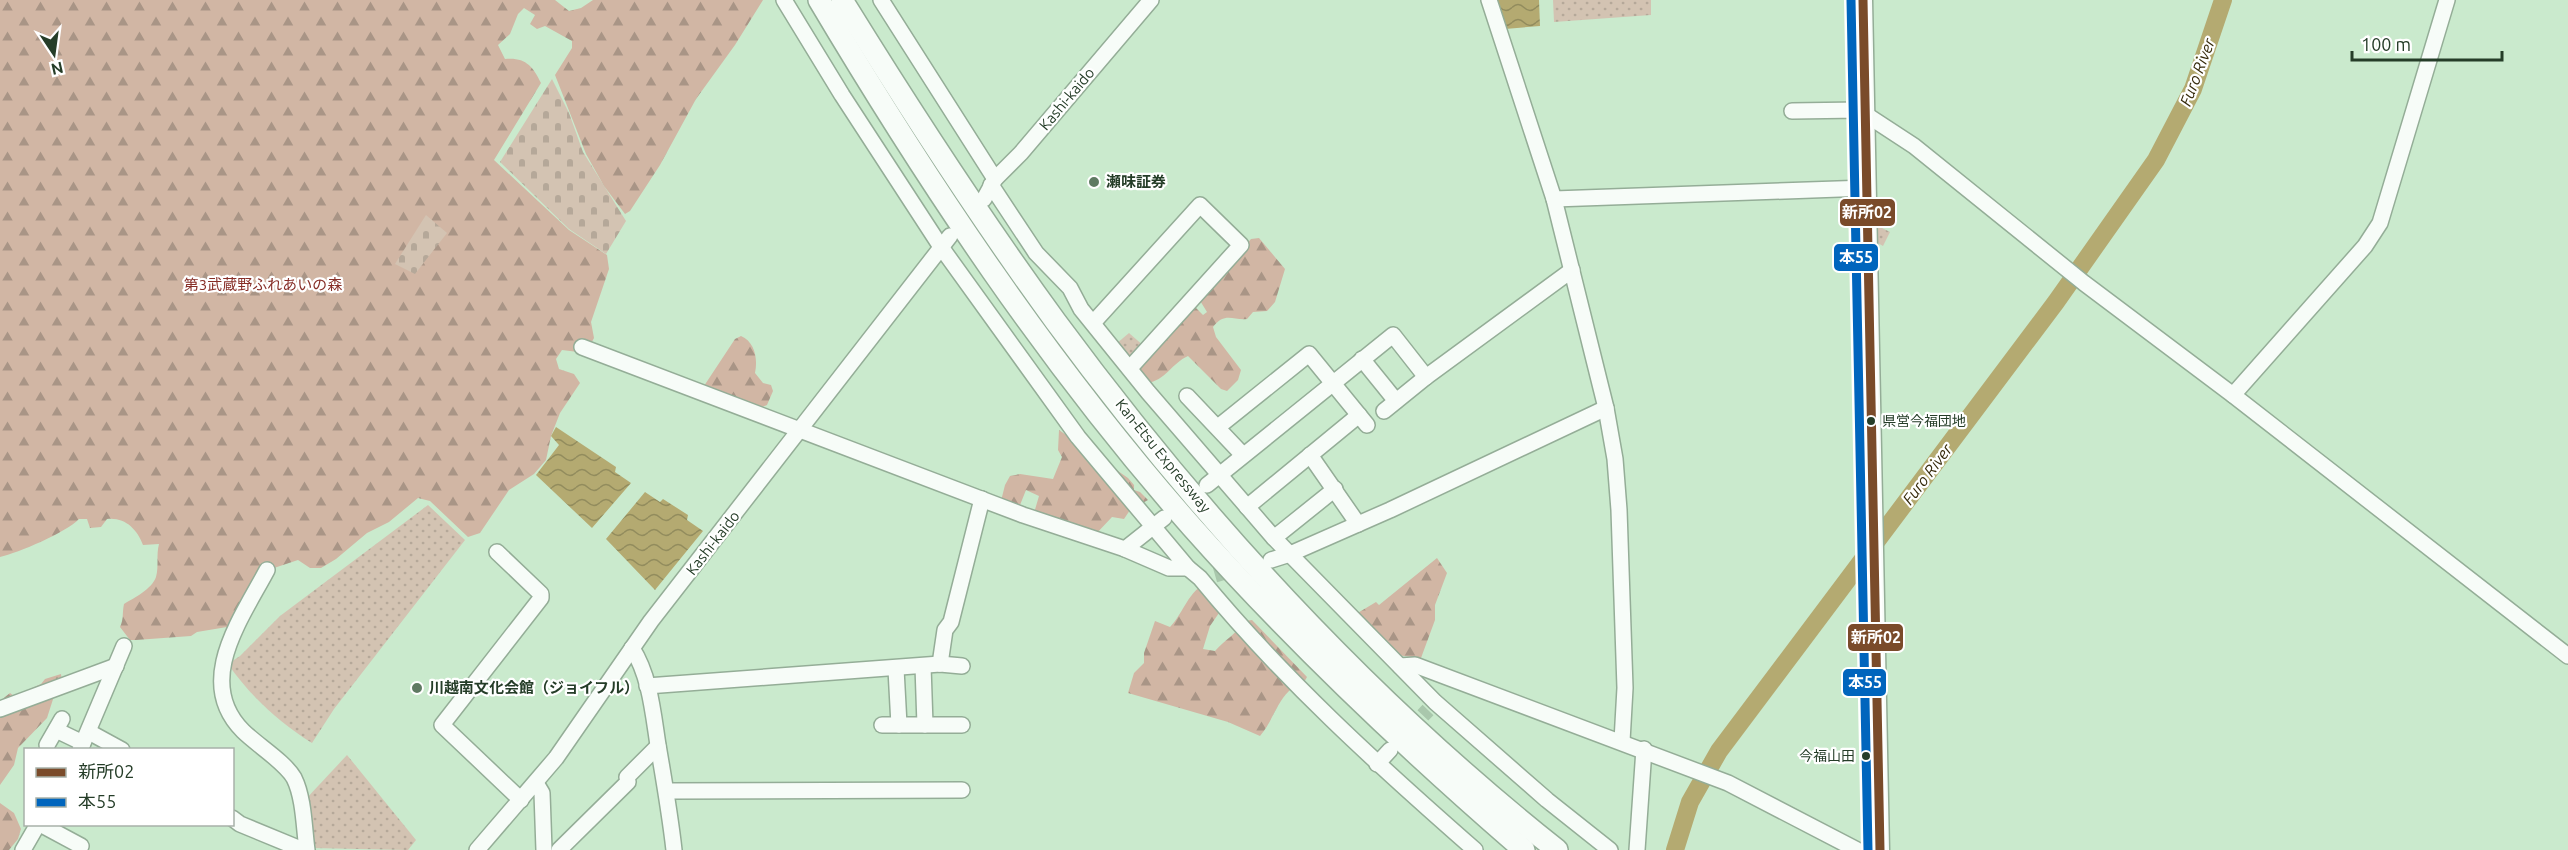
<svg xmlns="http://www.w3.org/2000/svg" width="2568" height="850" viewBox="0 0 2568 850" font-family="Ubuntu,'Noto Sans JP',sans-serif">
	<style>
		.grass { fill: url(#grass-dots) }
		.forest { fill: url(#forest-firs) }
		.cemetery { fill: url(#cemetery-stones) }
		.water { fill: url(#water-waves) }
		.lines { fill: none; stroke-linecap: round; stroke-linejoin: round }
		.river { stroke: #b4aa71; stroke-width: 18 }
		.minor-tunnel { stroke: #a9c7ac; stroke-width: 15; stroke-dasharray: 15 8; stroke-linecap: butt }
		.minor-casing { stroke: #94ad97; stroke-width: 18 }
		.major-casing { stroke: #94ad97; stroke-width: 21 }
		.highway-casing { stroke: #94ad97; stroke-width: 24 }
		.minor { stroke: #f7fcf8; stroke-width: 15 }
		.major { stroke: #f7fcf8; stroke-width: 18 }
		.highway { stroke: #f7fcf8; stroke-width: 21 }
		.bus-1-casing { stroke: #fff; stroke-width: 14 }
		.bus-2-casing { stroke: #fff; stroke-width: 14 }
		.bus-1 { stroke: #7a4b2a; stroke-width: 9 }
		.bus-2 { stroke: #0065bd; stroke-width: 9 }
		.poi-dot { fill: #5f7a62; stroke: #fff; stroke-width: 2 }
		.bus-dot { fill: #253d28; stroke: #fff; stroke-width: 2 }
		.labels { text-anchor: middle; stroke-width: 4.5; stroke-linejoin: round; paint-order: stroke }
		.bus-label { font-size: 14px; fill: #253d28; stroke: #fff; text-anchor: start }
		.street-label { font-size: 15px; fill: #253d28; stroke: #fff }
		.poi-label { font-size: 15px; font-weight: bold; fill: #253d28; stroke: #fff; text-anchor: start }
		.park-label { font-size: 15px; fill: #872e27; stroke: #fff }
		.water-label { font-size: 16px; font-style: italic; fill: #362a0b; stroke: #fff }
		.line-badge { stroke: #fff; stroke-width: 2 }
		.badge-label { font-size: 16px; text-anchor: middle; font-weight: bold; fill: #fff }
	</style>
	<defs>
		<pattern id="grass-dots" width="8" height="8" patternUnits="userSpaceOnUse" patternTransform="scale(1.5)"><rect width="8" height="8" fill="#d3c3b2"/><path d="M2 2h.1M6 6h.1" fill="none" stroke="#b5a899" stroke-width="1.8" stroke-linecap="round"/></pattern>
		<pattern id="forest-firs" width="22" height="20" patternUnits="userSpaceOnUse" patternTransform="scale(1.5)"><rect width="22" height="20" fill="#d1b6a4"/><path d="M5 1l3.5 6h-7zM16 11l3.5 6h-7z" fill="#a99586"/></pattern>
		<pattern id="cemetery-stones" width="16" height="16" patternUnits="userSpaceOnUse" patternTransform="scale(1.5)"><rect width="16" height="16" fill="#d3c3b2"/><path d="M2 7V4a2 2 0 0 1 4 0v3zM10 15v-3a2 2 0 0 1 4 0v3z" fill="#b5a899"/></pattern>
		<pattern id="water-waves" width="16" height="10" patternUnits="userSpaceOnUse" patternTransform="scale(1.5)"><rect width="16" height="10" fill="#b4aa71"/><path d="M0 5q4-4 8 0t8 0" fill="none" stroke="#928c5d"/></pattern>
	</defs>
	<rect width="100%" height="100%" fill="#caeacd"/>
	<g class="grass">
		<path d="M1553 0H1651V15L1554 22Z"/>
		<path d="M1876 225 1890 232 1883 246 1876 242Z"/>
		<path d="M1129 333 1145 347 1129 364 1116 344Z"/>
		<path d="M428 505 465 540 334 709 312 743C279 722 250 696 228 664L240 656 280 616Z"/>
		<path d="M347 755 416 840 408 850 312 848 305 800Z"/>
	</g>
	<g class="forest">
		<path d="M0 0H555L569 11 581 8 593 0H763L735 45 696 99 660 165 630 211 625 214 604 186 586 154 555 75 572 48V41L545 26 537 29 530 24 535 15 524 8 518 14 510 34 498 45 505 59C525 57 533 66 541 83L494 160 569 230 607 255 609 269 591 322 594 338 586 353 562 350 556 359 559 369 574 374 580 383 560 413 551 436 546 460 534 474 509 490 480 533 468 537 430 501 418 498 389 522 367 533 336 559 321 568H310L298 560 274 568 227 627 197 632 191 636 136 640H130L120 627C124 619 122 613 124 604 134 598 152 589 156 577 159 566 156 555 159 544L143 545C137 529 125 517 107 519L101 527 90 528 87 519H79C67 532 18 553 0 557Z"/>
		<path d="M1259 238 1285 269 1275 302 1267 311 1253 312 1247 319C1234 321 1225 311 1213 327L1216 337 1241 370 1238 380 1227 391 1221 389 1188 356C1172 363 1165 381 1147 383L1136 369 1195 307 1203 315 1207 312 1199 299 1251 239Z"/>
		<path d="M741 336C755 342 758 359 755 373L763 383 771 385 773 391 767 405 755 410 704 386 735 339Z"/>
		<path d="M1059 430 1128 478 1134 485V490L1140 492 1148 500 1130 510 1124 519 1112 517 1095 535 1034 513 1039 496 1026 490 1018 510 1001 501 1005 485 1010 476 1020 474 1053 479 1062 457 1058 450Z"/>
		<path d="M1437 558 1447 573 1435 605V620L1421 658 1396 655 1356 614 1376 602 1379 605Z"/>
		<path d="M1209 581 1221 594 1219 613 1210 626 1203 649 1215 651C1225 640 1237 633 1245 621L1252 620 1307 677C1303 686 1295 685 1289 691 1276 704 1272 722 1260 736L1228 722 1128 693 1134 673 1144 663V653L1155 621 1170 627C1185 611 1187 592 1209 581Z"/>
		<path d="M61 674 62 683 55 693 47 718 18 748 14 765 0 785V701L10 693 14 696 41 684 45 679Z"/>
		<path d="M0 803 14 813 21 829 18 839 9 850H0Z"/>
	</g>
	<g class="cemetery">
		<path d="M552 79 569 113 583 152 626 221 606 254 569 229 500 162Z"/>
		<path d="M426 215 447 233 415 274 395 264Z"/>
	</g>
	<g class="water">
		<path d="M1496 0H1539L1540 26 1505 29Z"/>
		<path d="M556 427 616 467 615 472 631 483 592 528 536 475 559 445 551 436Z"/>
		<path d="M645 492 660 502 663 499 688 515 687 520 703 531 655 590 606 539Z"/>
	</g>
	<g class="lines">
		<path class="river" d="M1675 850 1690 802 1719 751 2056 302 2156 160 2193 89 2223 0"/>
		<g class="minor-tunnel">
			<path d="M1215 575 1239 568"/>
			<path d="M1407 732 1428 710"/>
		</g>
		<defs>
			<g id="minor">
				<path d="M784 0 842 95 941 247 1078 437 1188 568 1200 578C1282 678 1378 765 1475 850"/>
				<path d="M881 0 995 179"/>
				<path d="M1489 0 1554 199 1606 408 1615 459 1619 510 1625 688 1622 741"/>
				<path d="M1792 111 1859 110 1914 146 2084 283 2233 395 2568 656"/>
				<path d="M991 185 1036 253 1070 288 1081 309 1148 392 1274 538 1435 702 1547 800 1610 850"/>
				<path d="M984 199 995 179 1021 153 1151 0"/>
				<path d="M1554 199 1867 188"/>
				<path d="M1093 323 1200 205 1241 245 1130 368"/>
				<path d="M582 347 1023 515 1125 549 1169 568H1188"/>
				<path d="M1362 359 1396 401"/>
				<path d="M2233 395 2365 246 2380 223 2447 0"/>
				<path d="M1187 396 1242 454"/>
				<path d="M1384 411 1426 377 1572 270"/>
				<path d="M1218 427 1309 354 1367 425"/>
				<path d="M1310 455 1358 524"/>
				<path d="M1207 485 1393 335 1426 377"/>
				<path d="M1247 507 1359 415"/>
				<path d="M1274 538 1335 489"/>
				<path d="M1125 549 1164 518"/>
				<path d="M497 552 541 594V598L442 725 521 800"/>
				<path d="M1271 560 1290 554 1390 510 1606 408"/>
				<path d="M267 570C241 619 194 682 243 731 257 745 285 762 294 778 304 798 304 828 307 850"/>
				<path d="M632 648C650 676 653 713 658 745 664 780 670 814 674 850"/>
				<path d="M940 664 945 630 951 622 982 499"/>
				<path d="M923 666 925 725"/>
				<path d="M1400 666 1415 665 1728 783 1857 850"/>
				<path d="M896 669 899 725"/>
				<path d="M647 686 940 664 962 666"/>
				<path d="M0 709 116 666"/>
				<path d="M882 725H962"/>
				<path d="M56 730 83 743"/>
				<path d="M89 732 122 750"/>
				<path d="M47 745 62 719"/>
				<path d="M80 750 124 646"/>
				<path d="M1377 764 1390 750"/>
				<path d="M536 783 542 793 544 850"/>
				<path d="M668 791 962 790"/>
				<path d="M232 818 240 824 303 850"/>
				<path d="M40 824 81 846"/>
				<path d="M23 850 38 824"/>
				<path d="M477 850 556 758 651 621 950 236"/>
				<path d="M559 850 628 782 627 777 658 746"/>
				<path d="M1637 850 1644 749"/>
			</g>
			<path id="major" d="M1863 0 1880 850"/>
			<g id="highway">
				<path d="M819 0C929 185 1049 365 1192 527 1295 643 1407 749 1524 850"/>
				<path d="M842 0C910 110 980 218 1056 322 1199 516 1368 700 1557 850"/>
			</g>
		</defs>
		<use href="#minor" class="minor-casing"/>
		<use href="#major" class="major-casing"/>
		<use href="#highway" class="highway-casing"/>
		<use href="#minor" class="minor"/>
		<use href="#major" class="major"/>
		<use href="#highway" class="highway"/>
		<defs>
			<path id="bus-1" d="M1863 0 1880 850"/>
			<path id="bus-2" d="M1851 0 1868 850"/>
		</defs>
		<use href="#bus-1" class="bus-1-casing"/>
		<use href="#bus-2" class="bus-2-casing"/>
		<use href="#bus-1" class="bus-1"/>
		<use href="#bus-2" class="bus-2"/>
	</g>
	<g class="poi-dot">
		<circle cx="1094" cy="182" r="6"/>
		<circle cx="417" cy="688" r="6"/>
	</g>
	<g class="bus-dot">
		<circle cx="1871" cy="421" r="5"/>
		<circle cx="1866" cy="756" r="5"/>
	</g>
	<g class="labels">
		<g class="bus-label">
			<text x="1882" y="426">県営今福団地</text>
			<text x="1855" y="761" text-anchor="end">今福山田</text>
		</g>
		<g class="street-label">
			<text transform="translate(1067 99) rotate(-50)" y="5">Kashi-kaido</text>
			<text transform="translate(1163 456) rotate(51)" y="5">Kan-Etsu Expressway</text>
			<text transform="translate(713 543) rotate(-52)" y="5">Kashi-kaido</text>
		</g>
		<g class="poi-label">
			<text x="1106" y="187">瀬味証券</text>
			<text x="429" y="693">川越南文化会館（ジョイフル）</text>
		</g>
		<g class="park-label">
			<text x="263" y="290">第3武蔵野ふれあいの森</text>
		</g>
		<g class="water-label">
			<text transform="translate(2197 72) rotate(-69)" y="6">Furo River</text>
			<text transform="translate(1927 474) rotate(-53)" y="6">Furo River</text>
		</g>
	</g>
	<g class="line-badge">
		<rect x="1839" y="198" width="57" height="29" rx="6" fill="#7a4b2a"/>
		<rect x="1833" y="243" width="46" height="29" rx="6" fill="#0065bd"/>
		<rect x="1847" y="623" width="57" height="29" rx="6" fill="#7a4b2a"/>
		<rect x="1842" y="668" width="45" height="29" rx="6" fill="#0065bd"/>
	</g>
	<g class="badge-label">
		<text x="1867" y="218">新所02</text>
		<text x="1856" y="263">本55</text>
		<text x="1876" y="643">新所02</text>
		<text x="1865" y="688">本55</text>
	</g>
	<rect x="24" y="748" width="210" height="78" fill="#ffffff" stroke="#a8b1a9" stroke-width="1.5"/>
	<rect x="36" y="768" width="30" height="9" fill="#7a4b2a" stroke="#a8b1a9" stroke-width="1.5"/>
	<text x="78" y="778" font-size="18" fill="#253d28">新所02</text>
	<rect x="36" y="798" width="30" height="9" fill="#0065bd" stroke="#a8b1a9" stroke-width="1.5"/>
	<text x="78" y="808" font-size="18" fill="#253d28">本55</text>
	<g transform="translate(54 54) rotate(167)" stroke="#ffffff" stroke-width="4.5" paint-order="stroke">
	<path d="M0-4.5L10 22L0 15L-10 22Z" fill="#253d28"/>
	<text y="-9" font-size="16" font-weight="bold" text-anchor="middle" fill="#253d28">N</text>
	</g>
	<path d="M2352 51v9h150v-9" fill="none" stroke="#253d28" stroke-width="3"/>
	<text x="2361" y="51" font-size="18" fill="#253d28" stroke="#ffffff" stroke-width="4.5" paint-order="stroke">100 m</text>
</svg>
